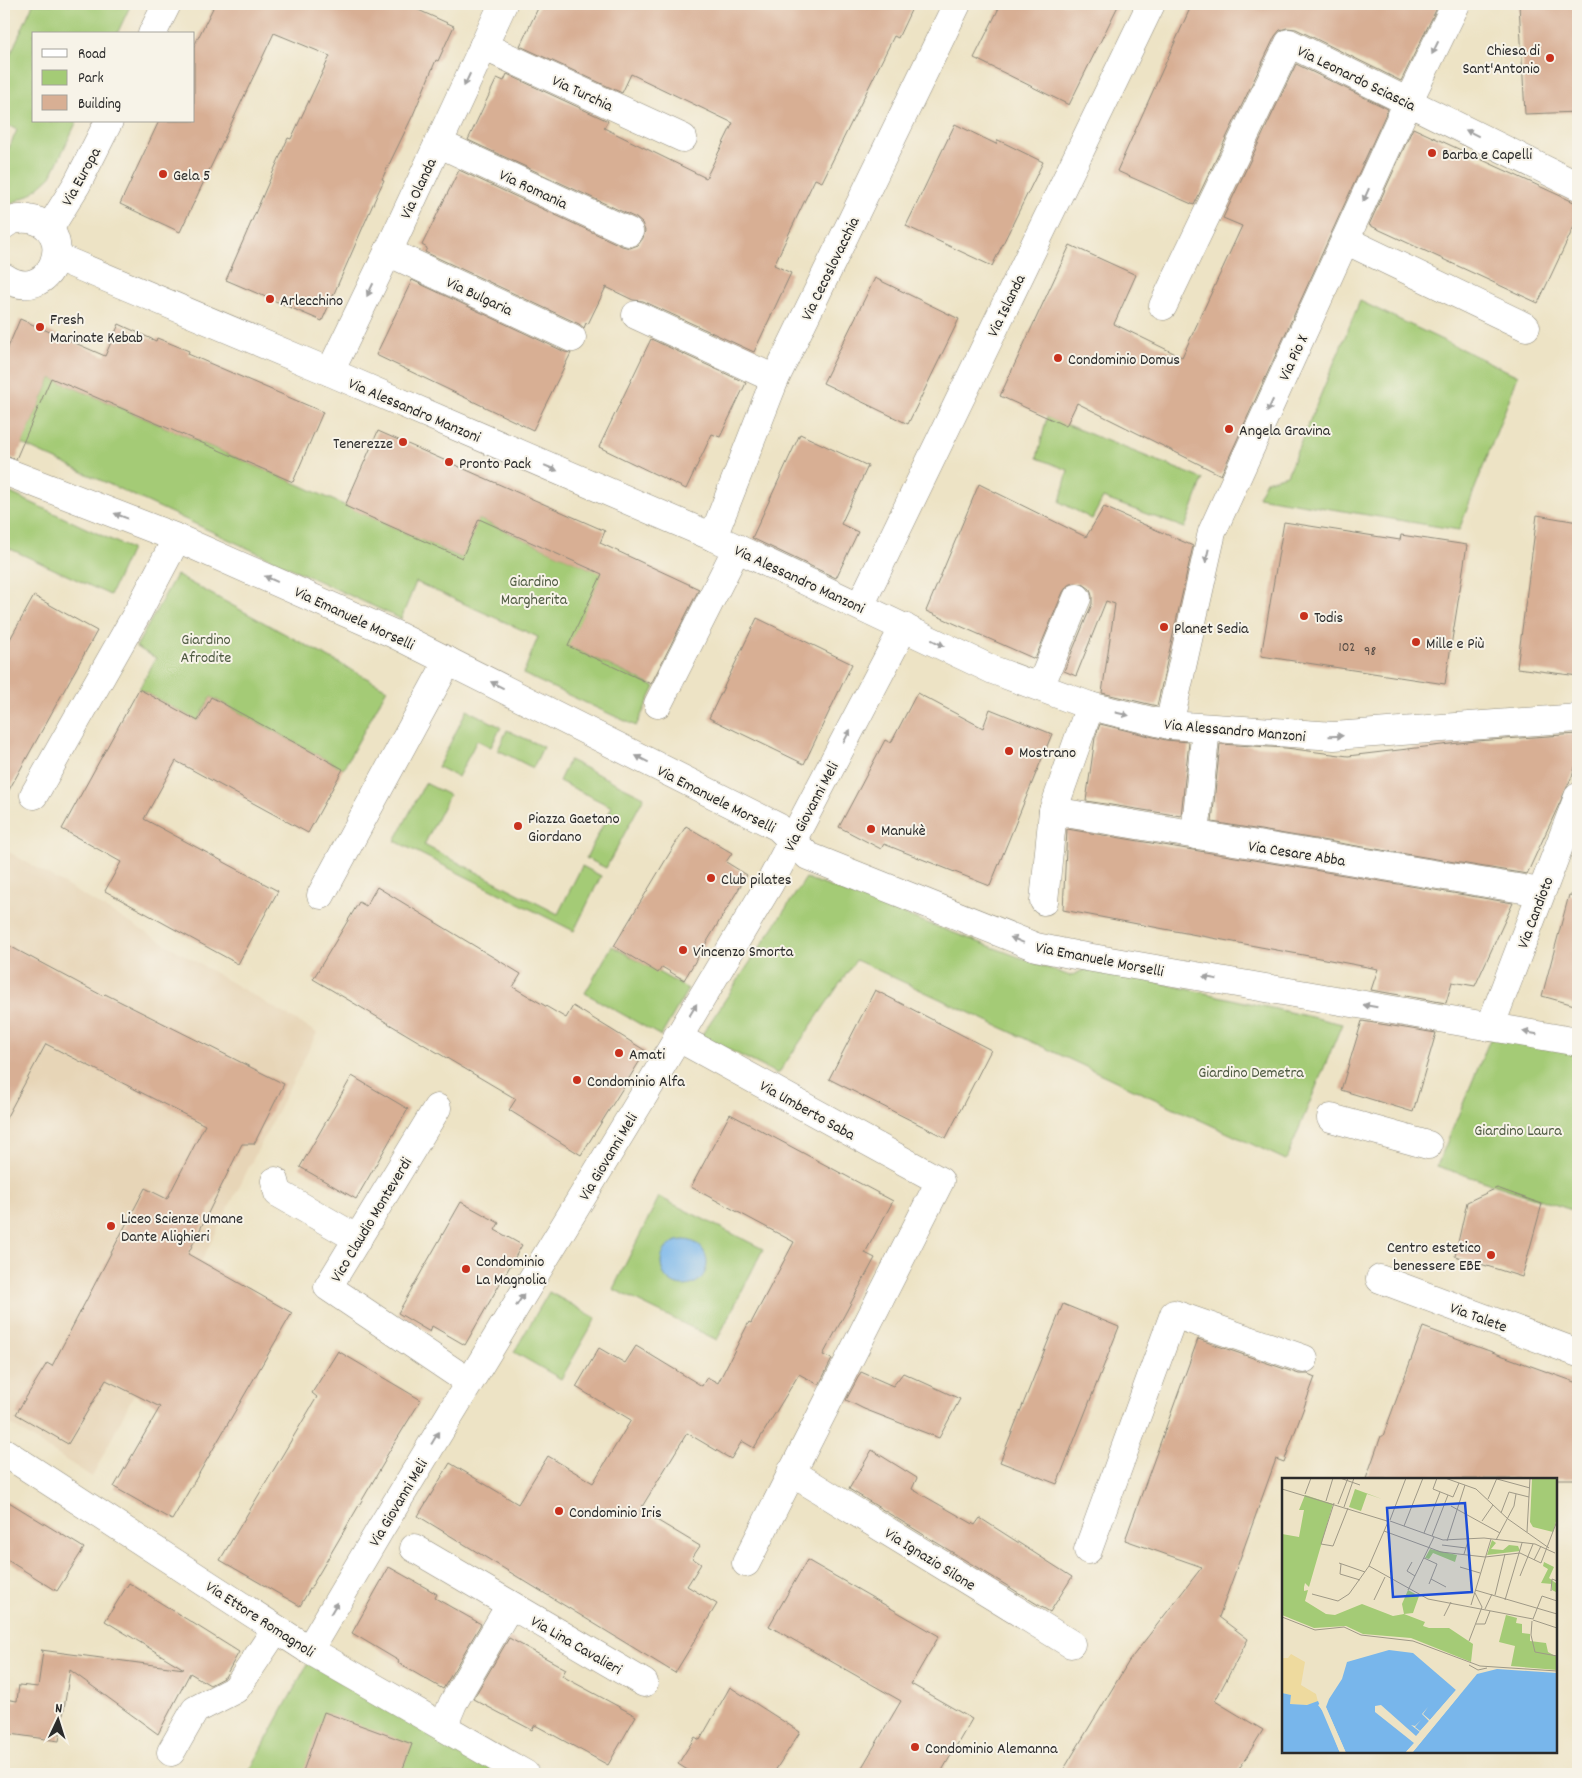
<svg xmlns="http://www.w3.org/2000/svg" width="1582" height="1778" viewBox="0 0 1582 1778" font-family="Dekko,sans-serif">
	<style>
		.built { fill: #e7d5b7 }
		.green { fill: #a4cb76; stroke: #687b50 }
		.water { fill: #78b6eb; stroke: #52708b }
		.building { fill: #d8af94 }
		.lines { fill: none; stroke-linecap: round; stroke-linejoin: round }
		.minor-casing { stroke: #8c8778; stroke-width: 29 }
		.minor { stroke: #fff; stroke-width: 28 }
		.oneway { fill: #a0a0a0 }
		.poi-dot { fill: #c8321e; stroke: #f7f3e8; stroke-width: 2 }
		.labels { text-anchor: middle; stroke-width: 4; stroke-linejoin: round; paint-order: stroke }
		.number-label { font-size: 14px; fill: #564c45 }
		.poi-label { font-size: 16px; fill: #2b2b2b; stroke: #f7f3e8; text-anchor: start }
		.street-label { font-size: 16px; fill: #2b2b2b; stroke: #f7f3e8 }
		.park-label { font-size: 16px; fill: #4f5b42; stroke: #f7f3e8 }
		.inset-road { fill: none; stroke: #9f9987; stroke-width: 1 }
		.view { fill: #1d4ed8; fill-opacity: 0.15; stroke: #1d4ed8; stroke-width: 2.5 }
		.inset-edge { fill: none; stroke: #2b2b2b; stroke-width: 2.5 }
	</style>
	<rect width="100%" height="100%" fill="#f7f3e8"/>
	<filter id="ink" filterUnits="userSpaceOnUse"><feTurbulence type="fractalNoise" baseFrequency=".02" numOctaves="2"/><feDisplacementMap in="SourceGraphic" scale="10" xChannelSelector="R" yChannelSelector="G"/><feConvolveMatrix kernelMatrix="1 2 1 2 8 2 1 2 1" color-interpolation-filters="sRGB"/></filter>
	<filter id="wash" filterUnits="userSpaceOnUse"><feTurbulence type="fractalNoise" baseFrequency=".0096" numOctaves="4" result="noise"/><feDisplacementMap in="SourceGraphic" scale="20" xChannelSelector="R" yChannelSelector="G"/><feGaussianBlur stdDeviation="1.12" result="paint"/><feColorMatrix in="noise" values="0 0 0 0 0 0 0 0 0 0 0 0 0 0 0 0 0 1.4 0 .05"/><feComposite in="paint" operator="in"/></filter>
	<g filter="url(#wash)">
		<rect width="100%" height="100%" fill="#ede3c5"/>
		<path class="built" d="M4 849 317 1033 92 1477 4 1420Z"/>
		<g class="green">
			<path d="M33 4H131L117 34H34V121H77L51 176 31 194 4 207V159L17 130 4 123V69Z"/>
			<path d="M1360 301 1518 376 1459 530 1258 497 1266 481 1287 475Z"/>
			<path d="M51 378 293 482 461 558 479 519 589 568 603 573 569 646 655 687 636 726 523 674 538 637 416 582 401 619 22 444Z"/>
			<path d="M1047 417 1203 479 1185 528 1103 498 1092 519 1060 502 1068 470 1037 458Z"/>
			<path d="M4 490 131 549 110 595 4 546Z"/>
			<path d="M176 575 387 689 343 769 211 697 198 721 139 689 156 658 136 647Z"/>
			<path d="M467 710 501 727 491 747 477 740 458 777 438 767Z"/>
			<path d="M507 730 543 747 533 768 498 750Z"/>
			<path d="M569 760 644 797 606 868 586 858 612 807 559 781Z"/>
			<path d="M425 783 449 795 424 845 558 914 582 866 601 876 574 931 395 841Z"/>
			<path d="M806 878 1070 976 1090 967 1342 1024 1286 1160 856 960 778 1074 701 1036Z"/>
			<path d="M612 946 688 989 661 1036 585 993Z"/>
			<path d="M1493 1032 1578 1049V1212L1437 1166Z"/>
			<path d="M659 1197 763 1249 717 1340 613 1289Z"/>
			<path d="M549 1292 596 1318 561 1379 514 1352Z"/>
			<path d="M308 1663 502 1774H248Z"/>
		</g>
		<circle class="water" cx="684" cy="1263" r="23"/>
		<g id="blocks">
			<g class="building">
				<path d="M205 4H405L454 26 438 61 436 60 413 115 382 179 384 180 377 195 322 321 226 280 288 138 291 139 330 56 274 33 180 232 120 204 159 121H194V46L213 8Z"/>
				<path d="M540 4H914L898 38 894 36 822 182 815 179 774 265 791 273 754 352 643 301 633 300 606 287 588 324 586 323 584 328 579 324 425 252 427 248 422 245 459 170 622 246 630 248 638 245 643 238 645 231 642 223 636 218 468 140 497 78 504 81 507 74 608 121 604 128 706 178 733 123 631 74 622 93 520 46Z"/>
				<path d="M1001 4H1119L1069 105 974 58Z"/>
				<path d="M1192 4H1439L1401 81 1296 29 1287 28 1280 30 1275 36 1194 205 1117 171Z"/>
				<path d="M1519 4H1578V112L1525 114Z"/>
				<path d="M1296 64 1388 109 1221 475 1077 403 1066 426 1000 396 1070 245 1136 275 1114 324 1182 357 1242 226 1223 218Z"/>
				<path d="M955 124 996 144 998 140 1043 162 992 266 906 226Z"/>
				<path d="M1413 128 1578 204V218L1538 303 1369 225Z"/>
				<path d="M875 278 959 319 908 424 823 383Z"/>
				<path d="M412 280 565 352 571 353 533 430 376 355Z"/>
				<path d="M20 319 105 356 119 324 156 341 157 338 189 351 188 354 323 412 293 482 51 378 16 459 4 456V357Z"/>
				<path d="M651 339 746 383 720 437 712 434 686 489 599 447Z"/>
				<path d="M378 431 605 531 600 543 699 589 651 684 568 646 602 574 479 519 462 558 345 506Z"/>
				<path d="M800 434 868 466 841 524 858 532 836 578 752 538Z"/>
				<path d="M979 484 1086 537 1104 507 1193 546 1157 706 1102 693 1115 604 1106 601 1076 676 1064 671 1092 604V596L1090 589 1083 584 1075 583 1068 585 1063 592 1035 659 926 611Z"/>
				<path d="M1537 515 1578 522V676L1517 668Z"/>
				<path d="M1284 522 1400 540 1401 535 1467 545 1445 684 1261 656Z"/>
				<path d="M34 596 97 631 4 799V650Z"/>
				<path d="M757 618 852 664 804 764 709 718Z"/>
				<path d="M139 689 198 721 211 697 343 769 308 833 176 761 144 819 278 891 238 964 105 891 121 862 62 829Z"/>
				<path d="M917 693 983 728 990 709 1052 734 990 886 884 844 881 849 839 827 885 740 891 743Z"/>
				<path d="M1100 724 1166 740 1189 742 1181 816 1086 801 1095 738Z"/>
				<path d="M1578 734V758L1573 774 1527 874 1212 822 1220 744 1286 748 1348 756 1476 741Z"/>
				<path d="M686 826 732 853 726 862 747 875 684 980 662 967 658 973 614 946Z"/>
				<path d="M1067 829 1193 850 1513 903 1475 986 1452 982 1446 1003 1371 990 1378 969 1063 910Z"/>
				<path d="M377 887 521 974 513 987 566 1018 573 1006 646 1051 581 1155 509 1110 516 1099 313 979 359 902 366 906Z"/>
				<path d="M1569 895 1578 896V1006L1542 996Z"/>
				<path d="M4 943 103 996 105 994 284 1084 254 1144H242L188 1254 292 1313 172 1520 114 1487 160 1407 106 1380 68 1444 16 1414 47 1363 52 1366 145 1188 167 1199 205 1125 46 1044 4 1122Z"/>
				<path d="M875 990 991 1050 946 1138 829 1079Z"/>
				<path d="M1362 1021 1436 1033 1413 1112 1341 1090Z"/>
				<path d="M352 1076 408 1109 356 1199 300 1167Z"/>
				<path d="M730 1114 893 1201 865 1253 875 1258 823 1355 832 1359 819 1385 799 1374 754 1448 742 1441 731 1459 687 1433 640 1510 700 1546 692 1558 701 1564 687 1586 717 1604 675 1673 418 1516 450 1463 518 1504 548 1456 593 1483 631 1420 576 1387 599 1348 625 1363 636 1346 702 1386 707 1377 718 1383 749 1322 751 1323 794 1242 691 1187Z"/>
				<path d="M1497 1188 1542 1204 1522 1277 1455 1256 1467 1202Z"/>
				<path d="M461 1202 499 1223 495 1230 522 1245 465 1345 432 1326 430 1332 398 1313Z"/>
				<path d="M1063 1304 1119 1327 1057 1484 1000 1462Z"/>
				<path d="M1423 1327 1578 1383V1479H1366L1381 1436H1383Z"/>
				<path d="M1198 1339 1299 1374H1308L1315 1377 1284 1462 1276 1459 1219 1617 1248 1639 1215 1701 1263 1730 1236 1774H1061L1129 1661 1202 1567 1125 1540Z"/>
				<path d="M338 1351 421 1400 384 1460 385 1461 300 1606 220 1560 317 1397 312 1393Z"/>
				<path d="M861 1372 893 1386 903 1373 960 1399 939 1438 864 1409 846 1400Z"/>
				<path d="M872 1450 917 1478 912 1489 975 1525 980 1518 1072 1577 1050 1612 849 1489Z"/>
				<path d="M4 1499 84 1548 57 1591 4 1558Z"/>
				<path d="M807 1560 939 1636 911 1684 972 1719 940 1774H858L901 1701 769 1626Z"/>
				<path d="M389 1567 437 1594 435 1598 481 1624 443 1689 398 1663 399 1661 352 1633Z"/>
				<path d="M129 1583 239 1652 225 1677 210 1685 190 1673 158 1734 70 1670 59 1741 4 1733V1699L17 1701 19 1685 38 1687 43 1651 41 1650 184 1669 105 1621Z"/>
				<path d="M509 1638 566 1669 562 1676 636 1716 608 1765 535 1725 532 1730 473 1699Z"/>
				<path d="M730 1687 800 1732 773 1774H694L678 1764 695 1737 700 1740Z"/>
				<path d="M324 1712 412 1744 401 1774H302Z"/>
			</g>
		</g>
	</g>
	<g filter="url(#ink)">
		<use href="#blocks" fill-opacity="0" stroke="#8c8778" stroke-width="1"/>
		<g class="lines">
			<defs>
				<g id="minor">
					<path d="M152 34 167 4"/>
					<path d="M483 46 683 138"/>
					<path d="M438 143 629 232"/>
					<path d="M4 225C11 219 20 218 29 219 81 227 51 309 4 277"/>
					<path d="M49 229 77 184 109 121"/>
					<path d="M1345 240 1526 327"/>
					<path d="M388 252 572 338"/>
					<path d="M57 257 330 372 713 537 993 670 1090 706 1169 725 1334 736 1578 718"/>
					<path d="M1163 306 1289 43 1578 186"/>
					<path d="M636 315 775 379"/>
					<path d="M330 372 388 252 503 4"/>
					<path d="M4 471 177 538 394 634 778 827 808 856 1036 947 1075 955 1578 1042"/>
					<path d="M713 537 775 379 957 4"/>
					<path d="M860 606 1151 4"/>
					<path d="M1040 687 1077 598"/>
					<path d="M658 704 737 548"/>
					<path d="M1169 725 1212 532 1408 102 1456 4"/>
					<path d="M34 795 139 610 177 538"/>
					<path d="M1053 811 1541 892"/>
					<path d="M1195 835 1206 728"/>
					<path d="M321 895 448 661"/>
					<path d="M1044 901 1053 811 1090 706"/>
					<path d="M1490 1027 1578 797"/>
					<path d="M677 1037 940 1181 746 1563"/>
					<path d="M437 1108 328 1287 469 1382"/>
					<path d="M1331 1118 1428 1145"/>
					<path d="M275 1181 278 1193 358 1239"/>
					<path d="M1380 1279 1578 1353"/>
					<path d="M4 1452 309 1650 525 1774"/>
					<path d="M791 1472 1071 1644"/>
					<path d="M414 1548 644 1683"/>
					<path d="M1088 1550 1174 1314 1304 1359"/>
					<path d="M309 1650 381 1528 647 1090 770 883 904 627"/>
					<path d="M443 1727 453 1703 510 1605"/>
					<path d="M171 1752 195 1710 236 1689 276 1629"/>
				</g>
			</defs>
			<use href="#minor" class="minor-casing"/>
			<use href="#minor" class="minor"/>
		</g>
		<defs><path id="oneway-solid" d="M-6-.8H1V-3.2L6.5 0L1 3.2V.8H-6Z" transform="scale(1.25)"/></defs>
		<g class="oneway">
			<use href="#oneway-solid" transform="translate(1435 48) rotate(116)"/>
			<use href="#oneway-solid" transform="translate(467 80) rotate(115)"/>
			<use href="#oneway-solid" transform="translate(1472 133) rotate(-154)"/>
			<use href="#oneway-solid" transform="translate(1366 195) rotate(114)"/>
			<use href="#oneway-solid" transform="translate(370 290) rotate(116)"/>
			<use href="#oneway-solid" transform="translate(1270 406) rotate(115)"/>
			<use href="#oneway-solid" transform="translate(551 468) rotate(23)"/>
			<use href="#oneway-solid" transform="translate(121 516) rotate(-159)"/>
			<use href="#oneway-solid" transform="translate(1207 556) rotate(103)"/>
			<use href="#oneway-solid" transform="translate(271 579) rotate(-156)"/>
			<use href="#oneway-solid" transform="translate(938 643) rotate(26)"/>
			<use href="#oneway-solid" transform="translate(497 685) rotate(-153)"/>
			<use href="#oneway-solid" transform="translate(1122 714) rotate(13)"/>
			<use href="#oneway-solid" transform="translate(847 736) rotate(-62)"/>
			<use href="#oneway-solid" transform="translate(1336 736) rotate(-1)"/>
			<use href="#oneway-solid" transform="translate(642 759) rotate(-153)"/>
			<use href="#oneway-solid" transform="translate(1017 940) rotate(-158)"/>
			<use href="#oneway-solid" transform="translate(1210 978) rotate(-170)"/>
			<use href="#oneway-solid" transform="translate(1370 1006) rotate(-170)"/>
			<use href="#oneway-solid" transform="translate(693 1010) rotate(-59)"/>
			<use href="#oneway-solid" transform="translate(1530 1033) rotate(-170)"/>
			<use href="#oneway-solid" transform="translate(520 1300) rotate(-58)"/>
			<use href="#oneway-solid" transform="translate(435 1438) rotate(-59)"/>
			<use href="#oneway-solid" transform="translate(334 1608) rotate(-60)"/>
		</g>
	</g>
	<g class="poi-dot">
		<circle cx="1550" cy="58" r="5"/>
		<circle cx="1432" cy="153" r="5"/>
		<circle cx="163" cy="174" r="5"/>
		<circle cx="270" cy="299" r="5"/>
		<circle cx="40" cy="327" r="5"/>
		<circle cx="1058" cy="358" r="5"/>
		<circle cx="1229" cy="429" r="5"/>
		<circle cx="403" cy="442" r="5"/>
		<circle cx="449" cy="462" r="5"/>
		<circle cx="1304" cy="616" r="5"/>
		<circle cx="1164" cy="627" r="5"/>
		<circle cx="1416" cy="642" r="5"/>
		<circle cx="1009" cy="751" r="5"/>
		<circle cx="518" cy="826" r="5"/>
		<circle cx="871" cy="829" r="5"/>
		<circle cx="711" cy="878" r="5"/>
		<circle cx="683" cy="950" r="5"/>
		<circle cx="619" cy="1053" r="5"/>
		<circle cx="577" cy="1080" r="5"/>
		<circle cx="111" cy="1226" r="5"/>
		<circle cx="1491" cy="1255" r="5"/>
		<circle cx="466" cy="1269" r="5"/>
		<circle cx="559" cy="1511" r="5"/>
		<circle cx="915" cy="1747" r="5"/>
	</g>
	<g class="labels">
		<g class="number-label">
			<text x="1347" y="651">102</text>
			<text x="1370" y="655">98</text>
		</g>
		<g class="poi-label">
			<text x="1540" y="55" text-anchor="end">Chiesa di<tspan x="1540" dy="18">Sant'Antonio</tspan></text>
			<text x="1442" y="159">Barba e Capelli</text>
			<text x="173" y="180">Gela 5</text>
			<text x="280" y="305">Arlecchino</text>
			<text x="50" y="324">Fresh<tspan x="50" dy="18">Marinate Kebab</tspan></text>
			<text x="1068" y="364">Condominio Domus</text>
			<text x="1239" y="435">Angela Gravina</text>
			<text x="393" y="448" text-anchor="end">Tenerezze</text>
			<text x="459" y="468">Pronto Pack</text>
			<text x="1314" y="622">Todis</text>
			<text x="1174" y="633">Planet Sedia</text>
			<text x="1426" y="648">Mille e Più</text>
			<text x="1019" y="757">Mostrano</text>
			<text x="528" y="823">Piazza Gaetano<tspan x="528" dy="18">Giordano</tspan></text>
			<text x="881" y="835">Manukè</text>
			<text x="721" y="884">Club pilates</text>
			<text x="693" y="956">Vincenzo Smorta</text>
			<text x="629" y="1059">Amati</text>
			<text x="587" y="1086">Condominio Alfa</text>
			<text x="121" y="1223">Liceo Scienze Umane<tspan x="121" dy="18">Dante Alighieri</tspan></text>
			<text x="1481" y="1252" text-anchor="end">Centro estetico<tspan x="1481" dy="18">benessere EBE</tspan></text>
			<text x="476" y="1266">Condominio<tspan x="476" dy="18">La Magnolia</tspan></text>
			<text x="569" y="1517">Condominio Iris</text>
			<text x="925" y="1753">Condominio Alemanna</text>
		</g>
		<g class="street-label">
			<text transform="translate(1357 77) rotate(26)" y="6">Via Leonardo Sciascia</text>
			<text transform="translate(583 92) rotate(25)" y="6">Via Turchia</text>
			<text transform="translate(80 176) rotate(-61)" y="6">Via Europa</text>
			<text transform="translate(417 188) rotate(-65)" y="6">Via Olanda</text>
			<text transform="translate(534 188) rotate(25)" y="6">Via Romania</text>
			<text transform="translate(829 268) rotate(-64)" y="6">Via Cecoslovacchia</text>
			<text transform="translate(480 295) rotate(25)" y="6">Via Bulgaria</text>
			<text transform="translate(1005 305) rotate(-64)" y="6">Via Islanda</text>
			<text transform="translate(1292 357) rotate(-65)" y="6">Via Pio X</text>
			<text transform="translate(415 409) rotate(23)" y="6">Via Alessandro Manzoni</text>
			<text transform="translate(800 578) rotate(25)" y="6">Via Alessandro Manzoni</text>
			<text transform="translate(355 617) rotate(25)" y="6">Via Emanuele Morselli</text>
			<text transform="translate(1235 729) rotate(5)" y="6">Via Alessandro Manzoni</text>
			<text transform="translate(717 798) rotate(27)" y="6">Via Emanuele Morselli</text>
			<text transform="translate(810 806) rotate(-62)" y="6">Via Giovanni Meli</text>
			<text transform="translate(1297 852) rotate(9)" y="6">Via Cesare Abba</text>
			<text transform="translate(1534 912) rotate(-69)" y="6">Via Candioto</text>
			<text transform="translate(1100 958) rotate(11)" y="6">Via Emanuele Morselli</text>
			<text transform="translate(808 1109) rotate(29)" y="6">Via Umberto Saba</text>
			<text transform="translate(607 1156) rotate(-59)" y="6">Via Giovanni Meli</text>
			<text transform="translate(370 1219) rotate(-59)" y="6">Vico Claudio Monteverdi</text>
			<text transform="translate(1479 1316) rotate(20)" y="6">Via Talete</text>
			<text transform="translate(397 1502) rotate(-59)" y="6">Via Giovanni Meli</text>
			<text transform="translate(931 1558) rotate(32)" y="6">Via Ignazio Silone</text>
			<text transform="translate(261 1618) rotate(33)" y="6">Via Ettore Romagnoli</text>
			<text transform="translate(577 1644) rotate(30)" y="6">Via Lina Cavalieri</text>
		</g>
		<g class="park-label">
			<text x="534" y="586">Giardino<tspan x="534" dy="18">Margherita</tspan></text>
			<text x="206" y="644">Giardino<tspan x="206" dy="18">Afrodite</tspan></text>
			<text x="1251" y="1077">Giardino Demetra</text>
			<text x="1518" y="1135">Giardino Laura</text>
		</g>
	</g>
	<g transform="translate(1282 1478)">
		<rect width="275" height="275" fill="#ede3c5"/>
		<path d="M259 0H275V40L271 54 251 49 248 44 250 1ZM73 11 100 21 85 16 79 33 67 29ZM23 17 51 26 27 109 23 105 22 109V113L26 112 23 123 44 136 53 137 80 126 111 138 122 136 120 126 126 112 137 118 131 135 122 136 143 144 141 148 147 150H167L191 166 189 184 129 160 81 156 64 148 32 150 0 137V56L17 59 22 32H17ZM210 62 214 65 209 71 221 72 227 67 236 68 238 73 205 77ZM148 71 175 77 173 84 151 75 147 81 143 80ZM262 84 272 89 267 100 275 106 274 114 270 112V106L259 105 266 91 261 88ZM224 137 235 140 234 145 240 146V155L248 156V163L264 165 266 174 275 179V192L229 188 233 168 217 164Z" fill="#a4cb76"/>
		<path d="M9 176 23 184 19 207 34 216 36 224 25 227 8 226 9 217 0 215V180H6Z" fill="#eeda9e"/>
		<path d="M107 172 131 175 174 212 134 258 99 227 93 228V234L132 265 123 275H64L44 229 47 221 60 201 65 184ZM215 191 275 195V275H130L195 196ZM0 215 9 217 8 226 25 227 36 223 58 275H0Z" fill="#78b6eb"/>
		<path d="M174 212 176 214 134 260 138 254 129 247 133 248 139 242 133 249 138 253 147 243 140 236 146 229 141 236 148 242ZM179 215 130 275H128L132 268 123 275ZM39 225 42 231V225L64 275 55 260 58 275 43 236 36 227Z" fill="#ede3c5"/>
		<path class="inset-road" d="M58 0 78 7M155 0 151 11 171 19 177 5M163 0 194 11 226 41 267 70M215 1 248 10M0 11 105 43M23 16 29 0M206 21 215 0M44 23 51 0M52 25 39 66 51 68 66 30M56 26 66 0M169 28 218 55M62 29 72 0M219 35 227 14 247 19M108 42 124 0M108 43 161 62 202 60 253 66 273 75M200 43 211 27M122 48 141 0M102 53 159 74 203 79 238 75 259 85 275 43M245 54 248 0M142 55 158 14M150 58 166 17M214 62 232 28 234 16M165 63 183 7M160 67 184 70M182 76 187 60M142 80 155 86 147 106M252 82 259 68M130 84 125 93 133 98M57 85 83 94M59 86 58 96 78 102M87 88 146 121 251 141M178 89 198 95M238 98 251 66M149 101 164 109M126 112 152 59M193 112 275 136M269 113 270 101 275 103M30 116 56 123 67 116 87 88 106 44M213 117 223 76M92 122 103 99M223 122 240 65M189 127 209 61M203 131 210 116M162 138 169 124M0 139 33 152 62 149 79 157 131 163 198 188 275 193M251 141 260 118 275 123M251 142 275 150M250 143 249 157 253 174 275 178M194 146H203L208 133M187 163 200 129 193 115M187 187 196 192 205 190"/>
		<path class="view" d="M183 25 190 114 111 119 105 30Z"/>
		<rect width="275" height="275" class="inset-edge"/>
	</g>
	<rect width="1582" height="1778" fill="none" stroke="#f7f3e8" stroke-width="20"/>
	<rect x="32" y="32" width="162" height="90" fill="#f7f3e8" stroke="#a5a39c"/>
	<rect x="42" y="49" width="25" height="8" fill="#ffffff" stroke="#a5a39c"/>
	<text x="78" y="58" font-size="15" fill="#2b2b2b">Road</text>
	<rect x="42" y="70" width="25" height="15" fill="#a4cb76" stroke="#a5a39c"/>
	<text x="78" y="82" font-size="15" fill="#2b2b2b">Park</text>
	<rect x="42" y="95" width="25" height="15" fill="#d8af94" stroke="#a5a39c"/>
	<text x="78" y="108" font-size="15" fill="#2b2b2b">Building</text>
	<g transform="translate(58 1720) rotate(4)" stroke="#f7f3e8" stroke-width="4" paint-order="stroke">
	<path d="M0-4L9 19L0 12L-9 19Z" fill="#2b2b2b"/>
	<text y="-8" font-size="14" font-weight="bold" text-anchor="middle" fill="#2b2b2b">N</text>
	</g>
</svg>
